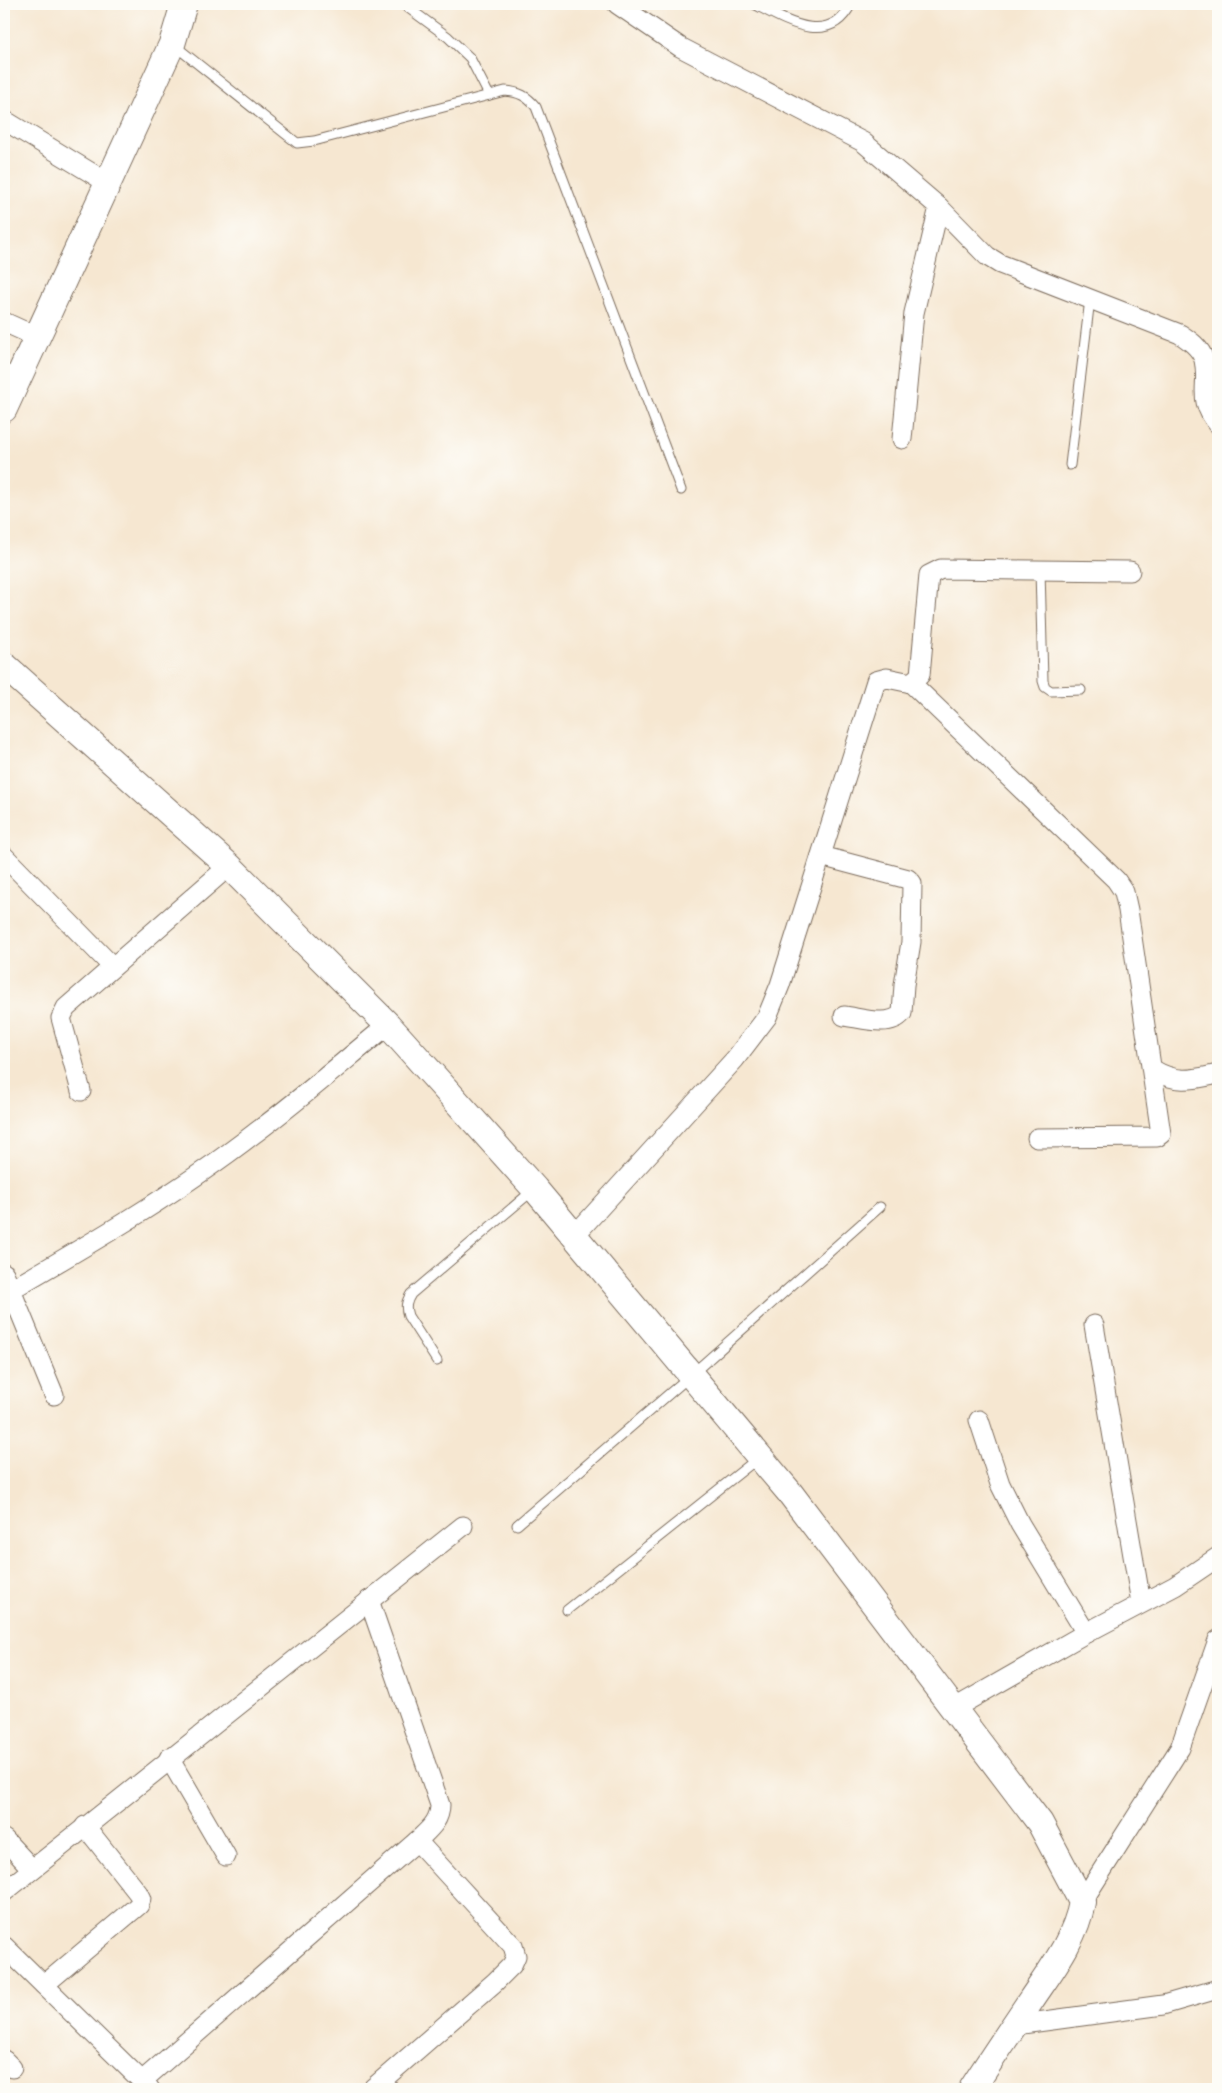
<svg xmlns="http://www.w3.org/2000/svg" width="1222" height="2093" viewBox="0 0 1222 2093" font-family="'Indie Flower',sans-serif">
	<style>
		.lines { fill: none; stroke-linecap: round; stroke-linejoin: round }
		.lane-casing { stroke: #7c6c5d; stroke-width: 11 }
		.street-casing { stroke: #7c6c5d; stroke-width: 21 }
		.secondary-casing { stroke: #7c6c5d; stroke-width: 28 }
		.lane { stroke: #fff; stroke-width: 9 }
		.street { stroke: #fff; stroke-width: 19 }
		.secondary { stroke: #fff; stroke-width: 26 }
	</style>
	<rect width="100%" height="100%" fill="#fdfcf7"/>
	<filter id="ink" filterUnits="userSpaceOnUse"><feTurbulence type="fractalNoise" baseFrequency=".02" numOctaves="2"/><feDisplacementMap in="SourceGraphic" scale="10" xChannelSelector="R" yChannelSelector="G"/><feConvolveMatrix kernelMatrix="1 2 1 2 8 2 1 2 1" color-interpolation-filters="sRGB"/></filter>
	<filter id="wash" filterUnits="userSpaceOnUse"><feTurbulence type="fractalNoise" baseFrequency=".0096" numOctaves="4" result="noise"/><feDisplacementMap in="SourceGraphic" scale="20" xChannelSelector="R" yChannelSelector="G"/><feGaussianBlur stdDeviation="1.12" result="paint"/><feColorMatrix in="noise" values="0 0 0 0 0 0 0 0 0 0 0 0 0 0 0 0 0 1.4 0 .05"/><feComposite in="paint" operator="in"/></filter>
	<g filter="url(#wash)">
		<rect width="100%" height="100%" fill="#f6e7d1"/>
	</g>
	<g filter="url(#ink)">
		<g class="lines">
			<defs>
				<g id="lane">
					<path d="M403 4 448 37 470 58 489 95"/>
					<path d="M754 4C785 20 829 48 851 4"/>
					<path d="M174 45 297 143 314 141 505 91C519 92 527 96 536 107L681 490"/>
					<path d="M1070 465 1090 299"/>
					<path d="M1040 570 1043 681 1045 687 1051 691 1081 690"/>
					<path d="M437 1361 408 1316C405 1307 406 1302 411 1294L532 1191"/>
					<path d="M517 1525 691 1375 880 1207"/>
					<path d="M567 1610 757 1459"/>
				</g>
				<g id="street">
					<path d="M617 4 680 47 863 142 939 207 914 313 902 439"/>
					<path d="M4 120 108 183"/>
					<path d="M939 207 987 256 1000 264 1180 334C1189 340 1201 348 1204 360 1210 386 1196 398 1218 424"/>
					<path d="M4 322 37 337"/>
					<path d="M911 683 1116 880 1124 892 1128 910 1161 1134 1157 1137 1037 1138"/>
					<path d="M4 856 112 966"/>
					<path d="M821 856 908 879 912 883 911 942 904 985 902 1013C890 1028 861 1018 844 1016"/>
					<path d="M1152 1069C1177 1084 1191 1080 1218 1074"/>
					<path d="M81 1091 61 1018 66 1008 229 866"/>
					<path d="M574 1236 735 1059 767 1017 780 985 876 681 887 678 911 683 920 675 929 575 941 569 1130 571"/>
					<path d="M4 1273 54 1395"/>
					<path d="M12 1289C95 1241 179 1192 255 1133 301 1099 344 1061 388 1025"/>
					<path d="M1094 1325 1141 1603"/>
					<path d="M979 1420 1000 1484 1020 1524 1086 1633"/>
					<path d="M953 1709 1086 1633 1175 1586 1218 1557"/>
					<path d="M169 1758 226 1856"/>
					<path d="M4 1839 32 1869"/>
					<path d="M4 1892 463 1526"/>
					<path d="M1082 1902 1180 1748 1218 1640"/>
					<path d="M4 1946 150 2089"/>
					<path d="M44 1985 139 1905 141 1899 138 1893 85 1826"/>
					<path d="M1015 2025 1163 2005 1218 1989"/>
					<path d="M4 2060 12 2068"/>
					<path d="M142 2081 417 1841C428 1830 440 1822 440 1805L369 1600"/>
					<path d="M372 2089 495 1982 512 1965 516 1956 513 1946 417 1841"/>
				</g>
				<g id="secondary">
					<path d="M4 409 172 44 184 4"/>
					<path d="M4 665 229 866 388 1025 535 1189 790 1493 1040 1823 1082 1902C1076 1938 1051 1970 1031 2000 1011 2030 991 2059 972 2089"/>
				</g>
			</defs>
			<use href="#lane" class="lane-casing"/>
			<use href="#street" class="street-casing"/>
			<use href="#secondary" class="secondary-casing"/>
			<use href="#lane" class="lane"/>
			<use href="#street" class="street"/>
			<use href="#secondary" class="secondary"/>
		</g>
	</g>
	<rect width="1222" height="2093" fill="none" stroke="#fdfcf7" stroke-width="20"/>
</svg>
